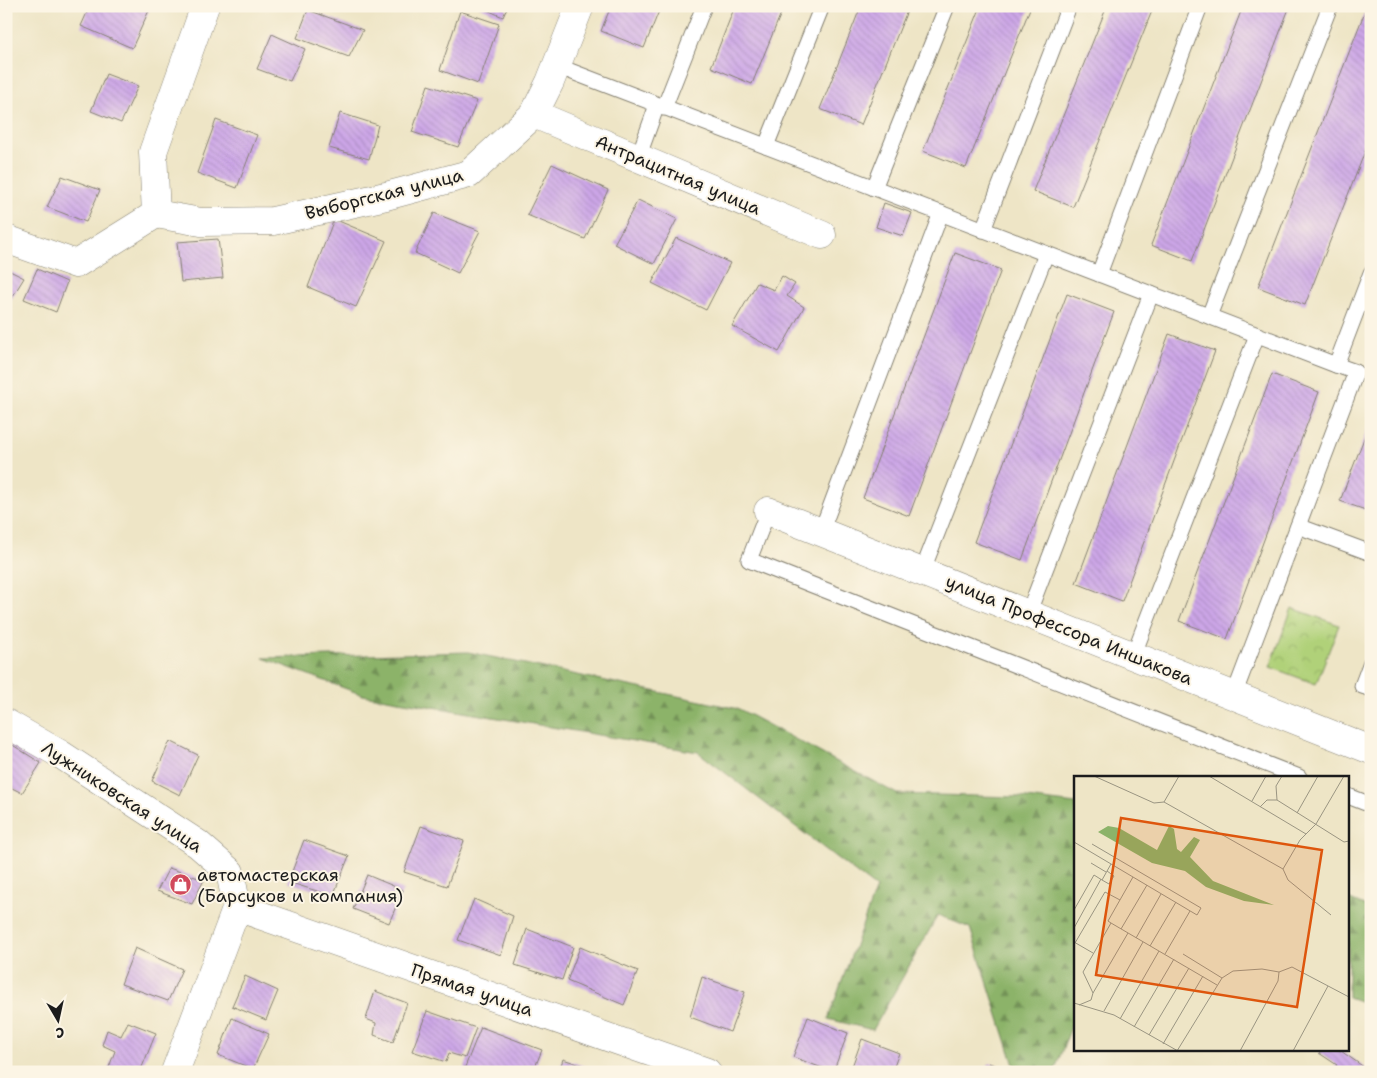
<svg xmlns="http://www.w3.org/2000/svg" width="1377" height="1078" viewBox="0 0 1377 1078" font-family="'Shantell Sans',sans-serif">
	<style>
		.forest { fill: url(#forest-firs); stroke: #546842 }
		.park { fill: url(#park-crowns); stroke: #66764a }
		.building { fill: url(#building-back-hatch) }
		.lines { fill: none; stroke-linecap: round; stroke-linejoin: round }
		.service-casing { stroke: #858071; stroke-width: 17 }
		.minor-casing { stroke: #858071; stroke-width: 29 }
		.service { stroke: #fff; stroke-width: 15 }
		.minor { stroke: #fff; stroke-width: 28 }
		.labels { text-anchor: middle; stroke-width: 4; stroke-linejoin: round; paint-order: stroke }
		.street-label { font-size: 18px; fill: #1c1c1c; stroke: #fcf5e5 }
		.poi-label { font-size: 18px; fill: #1c1c1c; stroke: #fcf5e5; text-anchor: start }
		.inset-road { fill: none; stroke: #9a9582; stroke-width: 1 }
		.view { fill: #de560d; fill-opacity: 0.15; stroke: #de560d; stroke-width: 2.5 }
		.inset-edge { fill: none; stroke: #1c1c1c; stroke-width: 2.5 }
	</style>
	<defs>
		<pattern id="forest-firs" width="22" height="20" patternUnits="userSpaceOnUse" patternTransform="scale(1.25)"><rect width="22" height="20" fill="#8cb369"/><path d="M5 1l3.5 6h-7zM16 11l3.5 6h-7z" fill="#729156"/></pattern>
		<pattern id="park-crowns" width="20" height="18" patternUnits="userSpaceOnUse" patternTransform="scale(1.25)"><rect width="20" height="18" fill="#b0d179"/><path d="M2 6a3 3 0 1 1 6 0M12 15a3 3 0 1 1 6 0" fill="none" stroke="#97b368"/></pattern>
		<pattern id="building-back-hatch" width="6" height="6" patternUnits="userSpaceOnUse" patternTransform="scale(1.25)"><rect width="6" height="6" fill="#cca6e7"/><path d="M-1 5l2 2M0 0l6 6M5-1l2 2" fill="none" stroke="#af8ec6"/></pattern>
	</defs>
	<rect width="100%" height="100%" fill="#fcf5e5"/>
	<filter id="ink" filterUnits="userSpaceOnUse"><feTurbulence type="fractalNoise" baseFrequency=".02" numOctaves="2"/><feDisplacementMap in="SourceGraphic" scale="10" xChannelSelector="R" yChannelSelector="G"/><feConvolveMatrix kernelMatrix="1 2 1 2 8 2 1 2 1" color-interpolation-filters="sRGB"/></filter>
	<filter id="wash" filterUnits="userSpaceOnUse"><feTurbulence type="fractalNoise" baseFrequency=".0096" numOctaves="4" result="noise"/><feDisplacementMap in="SourceGraphic" scale="20" xChannelSelector="R" yChannelSelector="G"/><feGaussianBlur stdDeviation="1.12" result="paint"/><feColorMatrix in="noise" values="0 0 0 0 0 0 0 0 0 0 0 0 0 0 0 0 0 1.4 0 .05"/><feComposite in="paint" operator="in"/></filter>
	<g filter="url(#wash)">
		<rect width="100%" height="100%" fill="#eee5c6"/>
		<g class="forest">
			<path d="M468 652 739 709 897 794 1018 797 1076 804V1014L1054 1072H1036L1014 1065 970 928 938 915 873 1030 828 1019 876 888 698 752 363 695 263 658Z"/>
			<path d="M1348 899 1371 909V1005L1348 997Z"/>
		</g>
		<path class="park" d="M1292 608 1339 625 1316 684 1270 667Z"/>
		<g id="blocks">
			<g class="building">
				<path d="M90 6H151L132 48 81 26Z"/>
				<path d="M478 6H508L503 17Z"/>
				<path d="M611 6H661L644 48 601 31Z"/>
				<path d="M735 6H784L752 84 711 67Z"/>
				<path d="M861 6H909L861 125 820 109Z"/>
				<path d="M981 6H1031L966 168 923 151Z"/>
				<path d="M1107 6H1154L1073 207 1033 191Z"/>
				<path d="M1243 6H1290L1192 261 1151 245Z"/>
				<path d="M1367 6H1371V136L1305 305 1258 287Z"/>
				<path d="M308 10 363 30 349 57 297 38Z"/>
				<path d="M460 11 499 24 478 84 440 70Z"/>
				<path d="M272 34 305 49 290 81 257 69Z"/>
				<path d="M106 74 138 86 121 123 91 111Z"/>
				<path d="M428 85 477 101 458 147 412 132Z"/>
				<path d="M340 113 378 125 369 159 329 148Z"/>
				<path d="M216 120 257 135 237 188 197 173Z"/>
				<path d="M552 164 608 190 585 239 527 215Z"/>
				<path d="M62 176 100 190 86 222 47 207Z"/>
				<path d="M638 200 677 219 654 264 614 244Z"/>
				<path d="M884 203 912 213 903 236 876 227Z"/>
				<path d="M434 213 480 231 458 273 415 253Z"/>
				<path d="M334 219 386 241 356 307 308 287Z"/>
				<path d="M676 238 730 263 706 310 652 283Z"/>
				<path d="M218 239 223 278 181 282 177 242Z"/>
				<path d="M955 253 1001 270 909 516 863 498Z"/>
				<path d="M6 269 24 278 8 304 6 303Z"/>
				<path d="M37 269 67 282 56 312 24 299Z"/>
				<path d="M782 276 795 284 787 296 804 307 779 352 732 326 757 283 774 290Z"/>
				<path d="M1067 294 1114 312 1022 560 974 542Z"/>
				<path d="M1169 334 1215 351 1122 601 1076 583Z"/>
				<path d="M1272 374 1319 392 1227 639 1179 621Z"/>
				<path d="M1371 420V512L1340 501Z"/>
				<path d="M170 741 198 755 180 795 152 781Z"/>
				<path d="M11 744 41 763 22 793 6 785V754Z"/>
				<path d="M421 826 464 841 447 886 404 872Z"/>
				<path d="M304 840 349 856 333 896 288 882Z"/>
				<path d="M169 868 204 880 192 904 157 891Z"/>
				<path d="M367 875 403 890 389 923 353 909Z"/>
				<path d="M474 899 513 916 501 955 458 940Z"/>
				<path d="M527 929 573 947 562 980 515 965Z"/>
				<path d="M580 947 638 971 624 1005 567 981Z"/>
				<path d="M135 948 182 969 168 1001 121 984Z"/>
				<path d="M245 976 278 991 266 1020 232 1006Z"/>
				<path d="M702 977 745 992 730 1032 690 1017Z"/>
				<path d="M375 991 407 1003 393 1042 374 1035 376 1023 366 1019Z"/>
				<path d="M427 1011 476 1028 465 1058 449 1053 446 1062 412 1051Z"/>
				<path d="M808 1017 848 1033 833 1072 793 1057Z"/>
				<path d="M232 1018 269 1034 253 1069 218 1055Z"/>
				<path d="M128 1022 156 1033 140 1072H113L108 1070 115 1051 102 1045 107 1030 121 1036Z"/>
				<path d="M481 1027 542 1050 533 1072H463Z"/>
				<path d="M862 1039 899 1053 892 1072H850Z"/>
				<path d="M1321 1049H1338L1371 1072H1332L1337 1065 1319 1053Z"/>
				<path d="M563 1059 599 1071V1072H559Z"/>
				<path d="M989 1063 1013 1071V1072H986Z"/>
			</g>
		</g>
	</g>
	<g filter="url(#ink)">
		<use href="#blocks" fill-opacity="0" stroke="#858071" stroke-width="1"/>
		<g class="lines">
			<defs>
				<g id="service">
					<path d="M557 66 1336 365 1371 273"/>
					<path d="M664 108 704 6"/>
					<path d="M766 146 822 6"/>
					<path d="M638 158 657 105"/>
					<path d="M874 188 947 6"/>
					<path d="M983 230 1069 6"/>
					<path d="M1099 274 1200 6"/>
					<path d="M1209 316 1330 6"/>
					<path d="M768 511 749 560 1299 777"/>
					<path d="M1298 526 1371 553"/>
					<path d="M821 532 941 213"/>
					<path d="M922 572 1046 254"/>
					<path d="M1028 614 1151 294"/>
					<path d="M1133 656 1257 335"/>
					<path d="M1371 662 1362 686 1371 689"/>
					<path d="M1234 695 1356 372 1336 365"/>
					<path d="M1348 796 1371 805"/>
				</g>
				<g id="minor">
					<path d="M534 114 822 235"/>
					<path d="M156 214 201 222 273 221 386 196 469 174 534 114 550 82 580 6"/>
					<path d="M6 239 76 264 156 214 153 152 205 6"/>
					<path d="M768 511 1371 750"/>
					<path d="M6 723 60 754 198 844 230 872 237 907"/>
					<path d="M237 907 707 1072"/>
					<path d="M175 1072 237 907"/>
				</g>
			</defs>
			<use href="#service" class="service-casing"/>
			<use href="#minor" class="minor-casing"/>
			<use href="#service" class="service"/>
			<use href="#minor" class="minor"/>
		</g>
	</g>
	<defs>
		<symbol id="shop-disc" viewBox="-11 -11 22 22"><circle r="9.5" fill="#d1495b" stroke="#fcf5e5"/><path d="M-5-2.5h2.3a2.7 3.5 0 0 1 5.4 0H5L5.5 6h-11ZM-1.5-2.5h3a1.5 2.3 0 0 0-3 0Z" fill="#fff"/></symbol>
	</defs>
	<g fill-rule="evenodd">
		<use href="#shop-disc" x="168" y="872" width="25" height="25"/>
	</g>
	<g class="labels">
		<g class="street-label">
			<text transform="translate(678 175) rotate(23)" y="6">Антрацитная улица</text>
			<text transform="translate(384 194) rotate(-14)" y="6">Выборгская улица</text>
			<text transform="translate(1069 630) rotate(22)" y="6">улица Профессора Иншакова</text>
			<text transform="translate(122 797) rotate(33)" y="6">Лужниковская улица</text>
			<text transform="translate(472 990) rotate(19)" y="6">Прямая улица</text>
		</g>
		<g class="poi-label">
			<text x="197" y="881">автомастерская<tspan x="197" dy="21">(Барсуков и компания)</tspan></text>
		</g>
	</g>
	<g transform="translate(1074 776)">
		<rect width="275" height="275" fill="#eee5c6"/>
		<path d="M34 50 45 52 83 74 95 50 100 53 103 73 107 76 120 61 126 64 116 81 139 105 200 129 170 125 132 111 111 95 78 87 24 56Z" fill="#8cb369"/>
		<path class="inset-road" d="M20 0 80 27 90 26 209 93M135 0 232 58M208 0 202 10 203 24 270 66 275 65M178 25 192 0M90 26 105 0M186 31 193 24H203M223 37 244 0M0 66 123 139 127 132 18 68M17 87 32 96M209 93 226 64 242 48 270 0M209 93 214 104 257 139M28 104 35 108 40 100 33 95M0 134 20 99 28 104 37 88M37 147 34 145 59 101M0 152 27 103M47 153 73 109M62 162 87 118M0 166 19 177M1 167 31 116 46 124M76 170 102 126M91 178 116 135M109 178 148 202M19 217 54 157M0 227 40 239 104 275M5 229 17 224 19 217 9 196 37 147 143 209M30 235 69 166M46 243 85 175M60 251 100 183M75 259 115 192M89 268 129 200M103 275 148 202 159 195 188 193 205 196M166 275 204 205 205 196 218 191 275 221M219 275 254 210"/>
		<path class="view" d="M47 42 248 74 223 231 22 199Z"/>
		<rect width="275" height="275" class="inset-edge"/>
	</g>
	<rect width="1377" height="1078" fill="none" stroke="#fcf5e5" stroke-width="25"/>
	<g transform="translate(58 1020) rotate(171)" stroke="#fcf5e5" stroke-width="4" paint-order="stroke">
	<path d="M0-4L9 19L0 12L-9 19Z" fill="#1c1c1c"/>
	<text y="-8" font-size="14" font-weight="bold" text-anchor="middle" fill="#1c1c1c">С</text>
	</g>
</svg>
